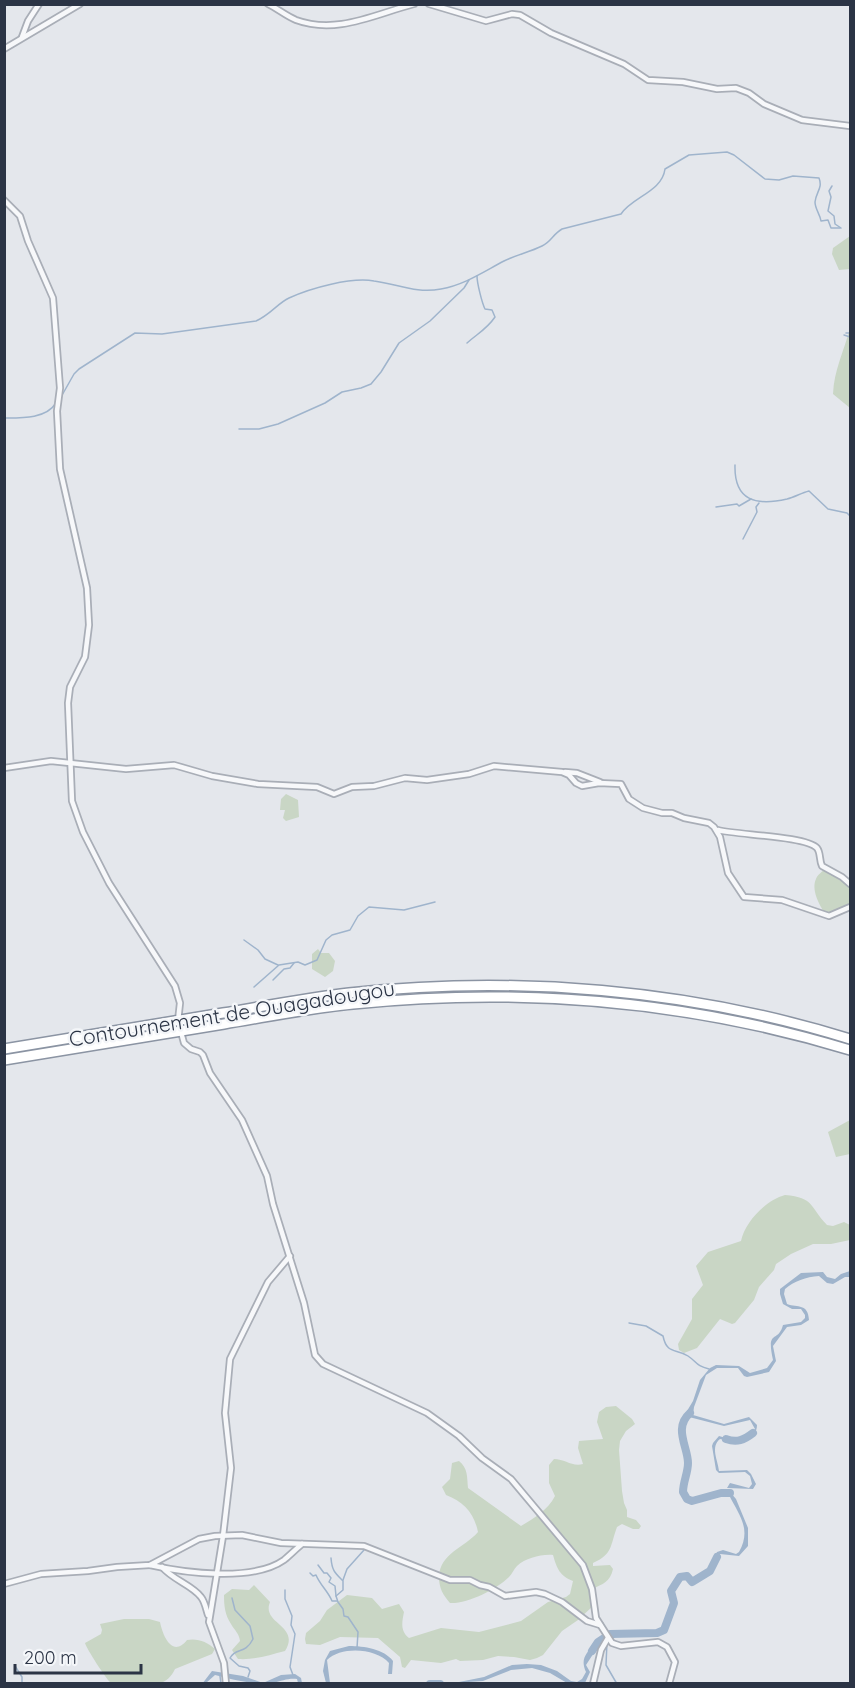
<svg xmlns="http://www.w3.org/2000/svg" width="855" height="1688" viewBox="0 0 855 1688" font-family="Quicksand,sans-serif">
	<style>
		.green { fill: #c9d6c5 }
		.water { fill: #9fb4cc }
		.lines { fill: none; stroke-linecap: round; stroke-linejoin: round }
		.stream { stroke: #9fb4cc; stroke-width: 1.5 }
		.river { stroke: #9fb4cc; stroke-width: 8 }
		.street-casing { stroke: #a9aeb7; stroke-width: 8 }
		.highway-casing { stroke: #8b94a3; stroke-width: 12 }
		.street { stroke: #f7f8fa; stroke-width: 4.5 }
		.highway { stroke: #fff; stroke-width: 9 }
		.labels { text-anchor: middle; stroke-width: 5; stroke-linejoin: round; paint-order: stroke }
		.street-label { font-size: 21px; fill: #2b3445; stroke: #f4f6f9 }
	</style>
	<rect width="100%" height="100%" fill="#e4e7ec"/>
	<g class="green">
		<path d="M850 236V269L839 270 832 254 833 248Z"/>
		<path d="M850 328V408L833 394C834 370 844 351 850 328Z"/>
		<path d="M286 794 298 800 299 817 286 821 283 818 285 810H280L281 799Z"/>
		<path d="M826 868 850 884V906L830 913H825C819 905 811 889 816 879 817 875 823 871 826 868Z"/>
		<path d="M318 949 321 953H329L335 961 333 971 325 977 312 969V954Z"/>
		<path d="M850 1120V1154L836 1157 828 1132Z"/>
		<path d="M785 1195C815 1198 809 1206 827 1225L833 1226 844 1222 850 1225V1240L831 1244H813L791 1254 776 1264 774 1270 759 1287 754 1300 735 1323 732 1324 720 1319 697 1348 684 1353 679 1350 678 1344 692 1319V1299L703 1285 696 1266 708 1252 741 1241C745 1222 766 1200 785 1195Z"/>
		<path d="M616 1406 632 1419 635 1424 626 1431 620 1441 619 1450 622 1491 624 1503 627 1510V1517L636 1520 641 1526 639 1529H633L622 1524 617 1527C610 1546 613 1554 593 1563V1566L610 1565 613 1569C610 1582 603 1584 592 1589L594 1605 578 1620 562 1631 543 1655 537 1658 530 1660 514 1657 498 1656 483 1660 460 1661 456 1659 441 1663 411 1660 405 1668 402 1667 400 1657 378 1638 340 1637 320 1645 306 1644 305 1639 306 1633 320 1621 327 1610 347 1595 372 1598 382 1609 399 1604 404 1612C402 1622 400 1631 409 1638L441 1628 479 1632 521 1621 548 1602 566 1597 570 1594 573 1581C560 1576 557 1569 553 1555 541 1554 526 1558 517 1566 514 1569 512 1574 509 1577 496 1590 467 1604 450 1603 443 1595 439 1588 439 1577 440 1553 464 1548 478 1532 474 1513 464 1502 446 1495L442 1487 450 1479 452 1463 459 1461C468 1468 467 1477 468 1488L521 1526C534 1518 548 1510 555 1496L549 1483V1465L554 1459C565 1459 572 1467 583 1464L578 1448 579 1441 603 1439 597 1422 599 1412 606 1407Z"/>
		<path d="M254 1585 270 1602C261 1624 301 1625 285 1651 269 1655 256 1660 238 1659L232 1650 240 1641C239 1633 235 1631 231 1624 225 1615 224 1606 224 1595L232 1589 249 1590Z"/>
		<path d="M124 1619H149L160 1622C163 1637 173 1658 187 1640 198 1638 207 1642 215 1649L212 1654 175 1669C172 1676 166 1682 158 1684 149 1685 117 1685 110 1682 107 1680 86 1648 85 1643L101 1634 102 1630 100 1624Z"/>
	</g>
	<g class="water">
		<path d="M850 1271V1277H845L833 1284 827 1283 819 1276C806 1277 794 1281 785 1289L784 1294 787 1304C798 1308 808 1303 809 1320L801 1325 787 1327 773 1346 776 1361 769 1372 747 1377 744 1376 738 1368H717L706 1375 694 1407 693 1415 724 1424 749 1417 757 1425C757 1432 753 1437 747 1438L755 1429 750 1420 724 1426 689 1417 687 1411 693 1401 700 1380 710 1368 716 1365 739 1366 750 1373 767 1368 773 1360C766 1328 778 1344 783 1325L801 1322 805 1318V1315L801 1309H792L783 1304 780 1294V1289L801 1273 823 1272 827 1277 835 1279 841 1274Z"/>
		<path d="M719 1436 736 1441 734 1442 720 1439C710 1447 718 1460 719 1471L747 1470 751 1474 756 1484 753 1489 727 1488 730 1483 749 1488 752 1484 750 1476 745 1472 719 1473 716 1470 712 1446 713 1443Z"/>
		<path d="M730 1492 736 1499 748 1528V1546L739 1556 720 1554 715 1566 713 1565 717 1552 723 1550 736 1554 739 1552C752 1529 739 1515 729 1495Z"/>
		<path d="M596 1643 599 1645 586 1665 590 1672 585 1683H567L550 1673 532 1668 511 1670 483 1681 454 1683 484 1677 512 1665 527 1664 541 1665 557 1671 571 1681 577 1682 582 1679 586 1672C580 1659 586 1653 596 1643Z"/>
		<path d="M349 1646C364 1646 384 1649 393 1661L392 1674H388L389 1663C376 1648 341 1646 327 1660L330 1683H326L323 1671 325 1660 330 1651Z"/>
		<path d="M212 1671 243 1676 263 1683 281 1675 295 1674 301 1678 302 1683H298L297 1679C288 1678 282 1681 273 1683 258 1686 230 1679 215 1675L206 1683 202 1684Z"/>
	</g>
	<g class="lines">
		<g class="stream">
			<path d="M832 186 829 191 831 197 828 211 834 216 835 224 841 228"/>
			<path d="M846 333H850"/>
			<path d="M844 335 850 337"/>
			<path d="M467 343C477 334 487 329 495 317L492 310 485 309C482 303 477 283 477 276"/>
			<path d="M61 397 74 374 79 369 135 333 162 334 256 321C270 315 278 303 289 298 311 288 351 277 374 281 398 284 416 294 441 289 464 285 483 272 504 261 516 255 530 252 542 246 551 242 553 234 562 229L621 214C632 197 662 192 665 169L689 155 727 152 734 155 765 179 779 180 793 176 819 178C823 188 816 192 815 202 815 209 820 214 821 221L828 220 831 228H840"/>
			<path d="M4 418C21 418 46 419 56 403"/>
			<path d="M239 429H259L278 424 325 403 342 392 361 388 371 384 381 372 399 343 430 321 464 288 469 280"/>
			<path d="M735 465C734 501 756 506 787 499 795 497 801 493 809 491L828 509 847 513 850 516"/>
			<path d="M716 507 737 504 739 506 751 499"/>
			<path d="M743 539 757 512 756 507 759 503"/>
			<path d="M244 940 258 950 265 959 278 965"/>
			<path d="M273 980 284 969 290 968 294 963"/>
			<path d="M254 987 279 965 298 962 305 965 317 960 326 940 332 935 350 930 358 916 369 907 404 910 435 902"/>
			<path d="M629 1323 646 1326 663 1336C667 1355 676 1348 688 1356 697 1362 696 1366 709 1369"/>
			<path d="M331 1558C332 1571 335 1573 343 1581V1590L336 1596 338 1602 343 1609 344 1616 348 1617 358 1632 357 1648"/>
			<path d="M318 1565 324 1573H327L331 1578 329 1582 335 1586 336 1596"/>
			<path d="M310 1573 313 1576 316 1575C320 1585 328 1591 332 1601H337"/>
			<path d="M343 1580 347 1569 364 1550"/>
			<path d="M285 1590V1599L292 1616 291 1625 295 1634 290 1667 293 1675"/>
			<path d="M232 1598 235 1610 250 1626 253 1639C245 1655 236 1647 230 1658L239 1666 248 1668 250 1671 248 1677"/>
			<path d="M610 1639 620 1634"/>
			<path d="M607 1642 606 1665 617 1684"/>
			<path d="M15 1666 22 1677V1684"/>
			<path d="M220 1676 221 1684"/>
		</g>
		<g class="river">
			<path d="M690 1413C673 1428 688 1447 688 1463 688 1473 683 1482 683 1492L687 1499 692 1501 721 1493H730"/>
			<path d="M726 1439C737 1443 744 1440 753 1433"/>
			<path d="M592 1651 598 1642 610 1634 657 1633 664 1630 674 1603 671 1591 680 1577 687 1576 692 1582 710 1571 717 1557"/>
			<path d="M430 1684H440"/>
		</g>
		<defs>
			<g id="street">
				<path d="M268 4C278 9 286 16 296 20 337 35 375 14 414 4"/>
				<path d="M429 4 486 21 512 14 520 15 551 33 624 64 648 80 683 82 717 89 736 88 749 93 764 104 802 120 850 126"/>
				<path d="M22 37 28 21 39 4"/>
				<path d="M4 49 80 4"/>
				<path d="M4 200 20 216 28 241 53 298 60 388 57 411 60 469 87 588 89 625 85 657 70 687 68 703 72 801 83 832 109 883 175 986 180 1003 178 1021 184 1043 191 1049 200 1052 203 1055 210 1073 242 1120 267 1176 273 1204 304 1303 315 1355 323 1364 427 1413 459 1436 482 1458 511 1479 583 1565 592 1589 596 1618 612 1643 621 1646 658 1642 667 1647 675 1662 669 1684"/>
				<path d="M4 768 51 761 126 769 174 765 212 776 258 784 317 787 334 794 352 787 374 786 405 778 427 780 469 774 494 766 562 772 569 775 576 783 582 786 599 783 621 784 629 799 643 808 662 813H672L684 818 709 823 714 827 720 837 728 873 744 897 782 900 829 916 850 907"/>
				<path d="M565 772 577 773 600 782"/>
				<path d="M718 830C737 835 806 836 817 848 821 853 819 860 822 866L842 877 850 884"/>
				<path d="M150 1565C185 1573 253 1582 284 1560 290 1555 296 1549 302 1544"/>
				<path d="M162 1567C173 1580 192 1585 201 1597 205 1602 206 1609 208 1615"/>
				<path d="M4 1584 41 1574 88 1571 117 1567 150 1565 199 1539 215 1536 242 1535 281 1543 364 1546 450 1580H470L480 1585 489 1587 505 1596 536 1592 545 1594 562 1602 587 1621 600 1625"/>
				<path d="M226 1684 224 1663 209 1622 223 1536 231 1468 225 1413 230 1359 268 1282 290 1256"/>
				<path d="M593 1684 601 1650 608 1638"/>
			</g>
			<g id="highway">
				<path d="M4 1049C77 1037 150 1025 223 1013 265 1006 307 998 349 993 516 975 689 989 850 1039"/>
				<path d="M4 1060C78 1048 151 1036 224 1024 267 1017 310 1008 353 1004 520 987 689 1001 850 1050"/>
			</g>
		</defs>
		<use href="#street" class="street-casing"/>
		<use href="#highway" class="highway-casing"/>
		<use href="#street" class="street"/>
		<use href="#highway" class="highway"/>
	</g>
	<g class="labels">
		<g class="street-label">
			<text transform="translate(232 1014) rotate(-9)" y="7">Contournement de Ouagadougou</text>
		</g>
	</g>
	<rect width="855" height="1688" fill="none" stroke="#2b3445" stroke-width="12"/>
	<path d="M15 1664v9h126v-9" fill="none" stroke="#2b3445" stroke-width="3"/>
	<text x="24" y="1664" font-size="18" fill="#2b3445" stroke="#f4f6f9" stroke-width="4.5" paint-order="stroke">200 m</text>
</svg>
